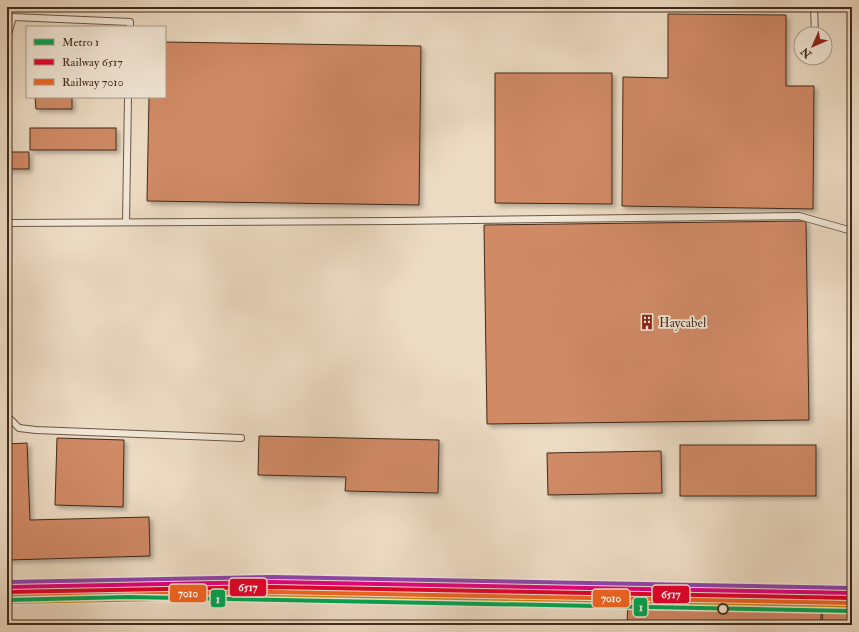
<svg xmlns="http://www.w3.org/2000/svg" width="859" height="632" viewBox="0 0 859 632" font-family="'IM FELL Double Pica',serif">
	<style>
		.building { fill: #d08a66; stroke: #412a1b; filter: url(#shadow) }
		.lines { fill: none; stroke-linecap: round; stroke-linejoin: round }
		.lane-casing { stroke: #6c5645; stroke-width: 8 }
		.lane { stroke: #f3e8d8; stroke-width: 6 }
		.rail-1-casing { stroke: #f3e8d8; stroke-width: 7 }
		.rail-2-casing { stroke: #f3e8d8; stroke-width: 7 }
		.rail-3-casing { stroke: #f3e8d8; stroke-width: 7 }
		.rail-4-casing { stroke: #f3e8d8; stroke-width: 7 }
		.rail-5-casing { stroke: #f3e8d8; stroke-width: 7 }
		.rail-1 { stroke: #e4002b; stroke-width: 4 }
		.rail-2 { stroke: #f26522; stroke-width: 4 }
		.rail-3 { stroke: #e5007d; stroke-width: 4 }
		.rail-4 { stroke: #ca8707; stroke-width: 4 }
		.rail-5 { stroke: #8e44ad; stroke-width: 4 }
		.metro-1-casing { stroke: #f3e8d8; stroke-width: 7 }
		.metro-1 { stroke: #00a651; stroke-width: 4 }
		.stop-dot { fill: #f3e8d8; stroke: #412a1b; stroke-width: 2 }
		.labels { text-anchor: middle; stroke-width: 3.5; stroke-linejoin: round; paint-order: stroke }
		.poi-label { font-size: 13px; fill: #412a1b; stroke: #f3e8d8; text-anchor: start }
		.line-badge { stroke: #f3e8d8; stroke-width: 1.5 }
		.badge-label { font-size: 11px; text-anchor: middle; font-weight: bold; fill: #fff }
	</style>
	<defs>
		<filter id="shadow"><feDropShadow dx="3" dy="3" stdDeviation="2" flood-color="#0004"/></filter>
	</defs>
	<rect width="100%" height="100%" fill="#ecdbc3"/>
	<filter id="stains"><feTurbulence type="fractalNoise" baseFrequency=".005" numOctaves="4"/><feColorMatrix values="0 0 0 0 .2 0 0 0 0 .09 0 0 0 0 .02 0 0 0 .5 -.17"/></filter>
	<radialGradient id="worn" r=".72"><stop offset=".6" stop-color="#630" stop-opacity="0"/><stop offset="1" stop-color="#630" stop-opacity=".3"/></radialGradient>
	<g class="building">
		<path d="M668 14 786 15V86H814L813 209 622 206 623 77 668 78Z"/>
		<path d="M165 42 421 46 419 205 147 201 149 97H165Z"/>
		<path d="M495 73H612V204L495 203Z"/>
		<path d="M35 97H72V109H36Z"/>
		<rect x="30" y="128" width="86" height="22"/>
		<rect x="7" y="152" width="22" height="17"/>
		<path d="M806 221 809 420 487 424 484 225Z"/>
		<path d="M259 436 439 440 438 493 345 491 346 477 258 475Z"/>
		<path d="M57 438 124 440 123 507 55 505Z"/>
		<path d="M27 443 30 520 149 517 150 556 7 560V444Z"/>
		<rect x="680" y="445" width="136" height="51"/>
		<path d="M661 451 662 493 548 495 547 453Z"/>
		<path d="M628 600 821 604V625H627Z"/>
		<path d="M823 606 852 607V625H822Z"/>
	</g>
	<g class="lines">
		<defs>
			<g id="lane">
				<path d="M814 7 815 34"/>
				<path d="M7 38 13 17 130 22V27"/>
				<path d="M126 222 128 97"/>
				<path d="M7 223 397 221 799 216 852 231"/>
				<path d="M7 390V417"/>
				<path d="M8 417 19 428 36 430 241 438"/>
			</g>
		</defs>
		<use href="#lane" class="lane-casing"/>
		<use href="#lane" class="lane"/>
		<defs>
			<path id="rail-1" d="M7 592 273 587 852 598"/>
			<path id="rail-2" d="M7 597 273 592 852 603"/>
			<path id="rail-3" d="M7 587 273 582 852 593"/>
			<path id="rail-4" d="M7 602 273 597 852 608"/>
			<path id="rail-5" d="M7 582 273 577 852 588"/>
		</defs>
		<use href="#rail-1" class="rail-1-casing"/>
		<use href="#rail-2" class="rail-2-casing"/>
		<use href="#rail-3" class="rail-3-casing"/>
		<use href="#rail-4" class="rail-4-casing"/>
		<use href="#rail-5" class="rail-5-casing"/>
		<use href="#rail-1" class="rail-1"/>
		<use href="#rail-2" class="rail-2"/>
		<use href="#rail-3" class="rail-3"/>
		<use href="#rail-4" class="rail-4"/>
		<use href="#rail-5" class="rail-5"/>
		<defs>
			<path id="metro-1" d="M7 600 128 597 852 611"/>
		</defs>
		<use href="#metro-1" class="metro-1-casing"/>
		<use href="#metro-1" class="metro-1"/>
	</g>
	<defs>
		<symbol id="building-bare" viewBox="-9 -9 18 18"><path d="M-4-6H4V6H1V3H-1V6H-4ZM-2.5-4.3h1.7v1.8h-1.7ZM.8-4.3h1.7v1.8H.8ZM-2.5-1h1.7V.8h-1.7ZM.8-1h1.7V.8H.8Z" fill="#8f2418" stroke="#f3e8d8" stroke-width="2.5" paint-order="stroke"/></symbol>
	</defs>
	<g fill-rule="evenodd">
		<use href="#building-bare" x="636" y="311" width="22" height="22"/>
	</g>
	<circle class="stop-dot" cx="723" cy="609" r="5"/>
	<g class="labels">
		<g class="poi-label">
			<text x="659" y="327">Haycabel</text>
		</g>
	</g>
	<g class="line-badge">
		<rect x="229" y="578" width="38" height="19" rx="4" fill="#e4002b"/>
		<rect x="169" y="584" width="38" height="19" rx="4" fill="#f26522"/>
		<rect x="652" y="585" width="38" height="19" rx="4" fill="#e4002b"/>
		<rect x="592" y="589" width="38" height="19" rx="4" fill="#f26522"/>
		<rect x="210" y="589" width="16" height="19" rx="4" fill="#00a651"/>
		<rect x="633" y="597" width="15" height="20" rx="4" fill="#00a651"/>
	</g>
	<g class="badge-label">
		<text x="248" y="591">6517</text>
		<text x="188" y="597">7010</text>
		<text x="671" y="598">6517</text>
		<text x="611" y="602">7010</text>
		<text x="218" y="603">1</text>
		<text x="641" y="611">1</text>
	</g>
	<rect width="859" height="632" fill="none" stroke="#ecdbc3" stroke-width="24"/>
	<rect x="8" y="8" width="843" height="616" fill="none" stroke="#412a1b" stroke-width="2"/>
	<rect x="12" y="12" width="835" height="608" fill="none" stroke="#412a1b"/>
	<rect x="26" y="26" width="140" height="72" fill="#f3e8d8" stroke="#ac9c8c"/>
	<rect x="34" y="39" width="20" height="6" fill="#00a651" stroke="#ac9c8c"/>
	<text x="62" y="46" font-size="12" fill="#412a1b">Metro 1</text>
	<rect x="34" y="59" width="20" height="6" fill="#e4002b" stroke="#ac9c8c"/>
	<text x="62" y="66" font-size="12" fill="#412a1b">Railway 6517</text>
	<rect x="34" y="79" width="20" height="6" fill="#f26522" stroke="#ac9c8c"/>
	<text x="62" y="86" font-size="12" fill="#412a1b">Railway 7010</text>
	<g transform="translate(813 46) rotate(225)"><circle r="19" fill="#f3e8d8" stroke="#ac9c8c"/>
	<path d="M0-3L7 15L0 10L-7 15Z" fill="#8f2418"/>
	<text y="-6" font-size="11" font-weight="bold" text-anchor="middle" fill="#412a1b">N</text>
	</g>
	<rect width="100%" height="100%" filter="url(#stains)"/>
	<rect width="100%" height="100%" fill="url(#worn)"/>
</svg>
